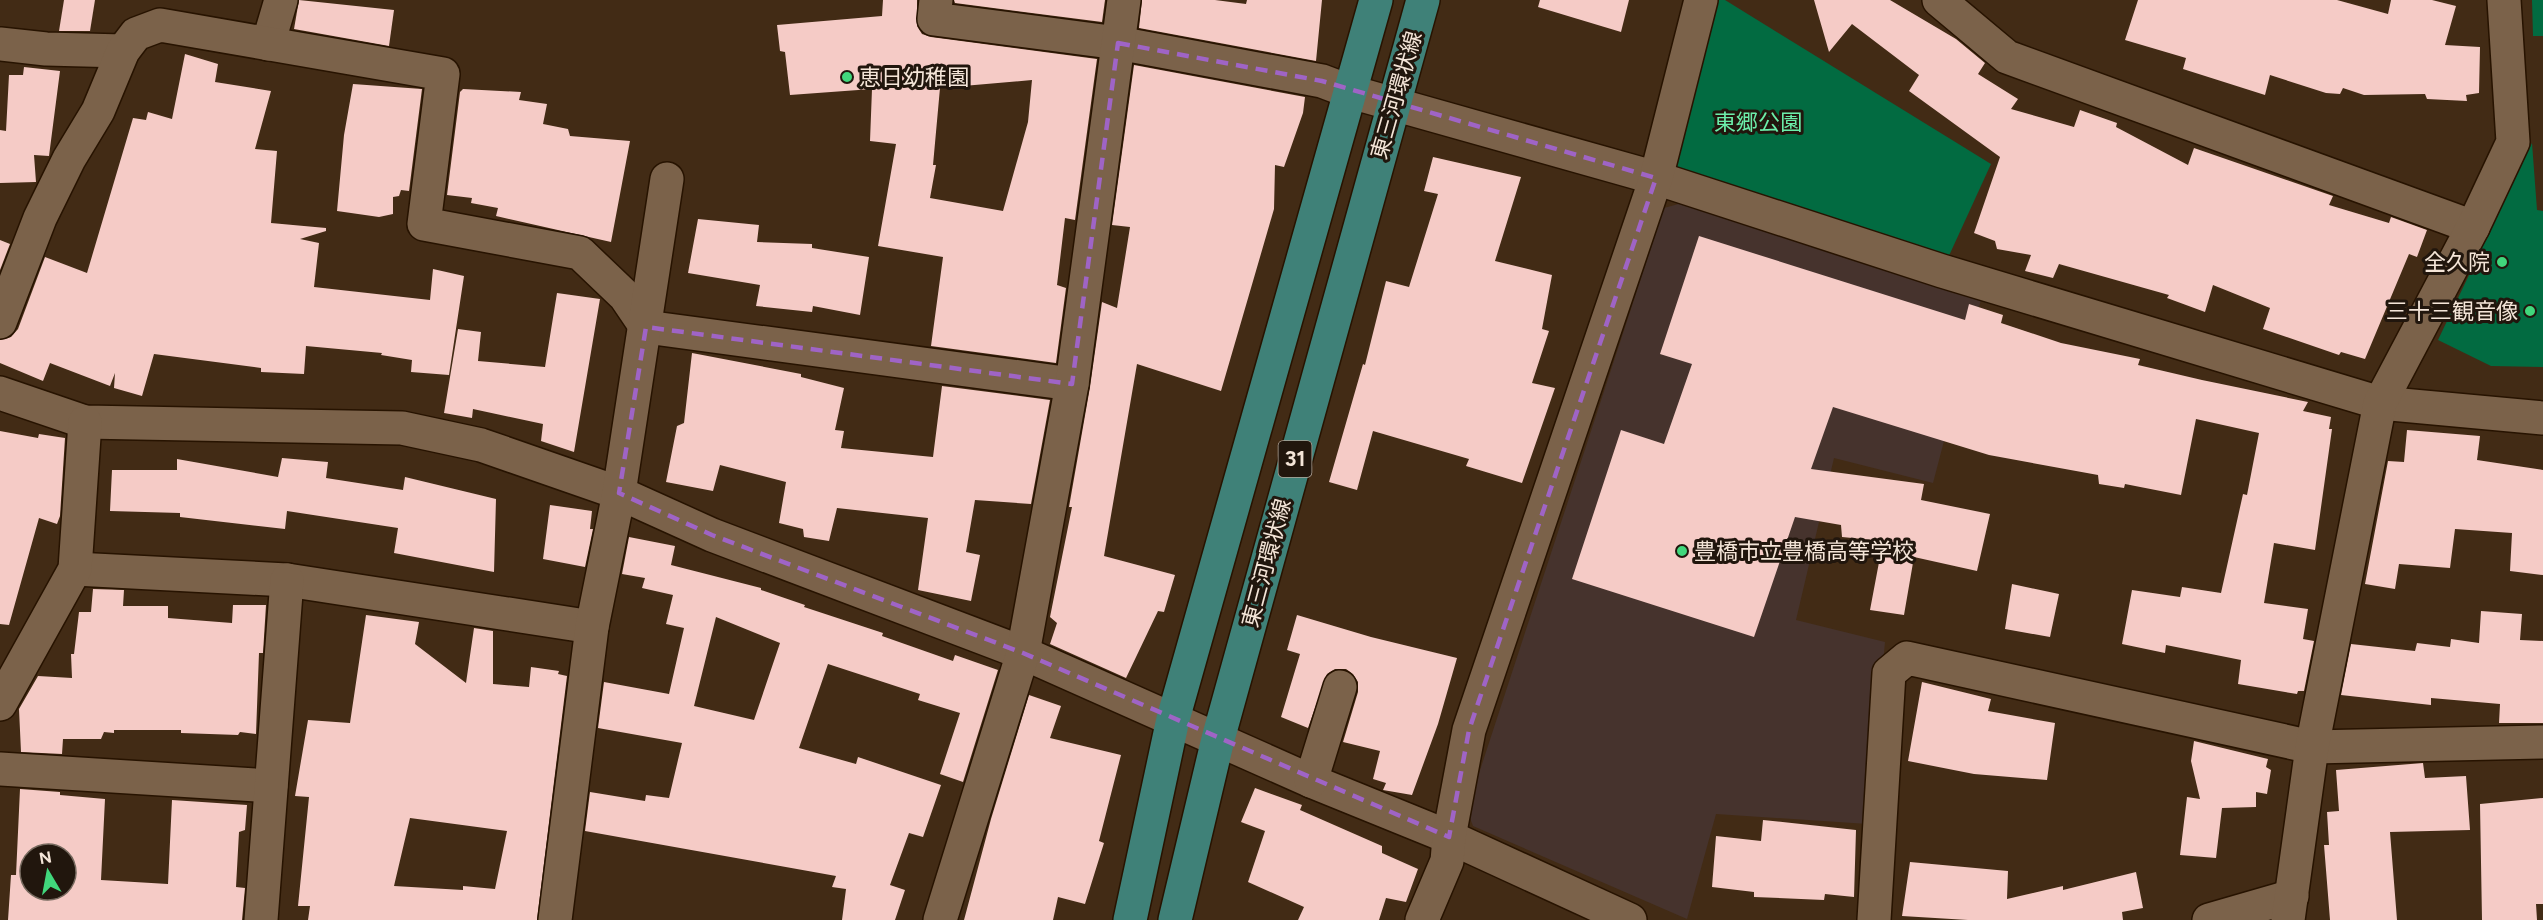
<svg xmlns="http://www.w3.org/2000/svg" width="2543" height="920" viewBox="0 0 2543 920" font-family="Figtree,'Noto Sans JP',sans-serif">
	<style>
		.education { fill: #46332d }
		.green { fill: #026b41 }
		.building { fill: #f5cbc6; fill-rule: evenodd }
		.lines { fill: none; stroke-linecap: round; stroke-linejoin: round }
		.minor-casing { stroke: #271300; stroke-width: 36 }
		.major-casing { stroke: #271300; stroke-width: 36 }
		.minor { stroke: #7b624a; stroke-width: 33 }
		.major { stroke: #3f8178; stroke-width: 33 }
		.marked { fill: none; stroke: #9f64c6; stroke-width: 4.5; stroke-dasharray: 12 8; stroke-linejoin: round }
		.poi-dot { fill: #41d77c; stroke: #21160d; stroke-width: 2 }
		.labels { text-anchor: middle; stroke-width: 6; stroke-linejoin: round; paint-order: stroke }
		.shield { fill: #21160d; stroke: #b5a79b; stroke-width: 1.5 }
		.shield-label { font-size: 21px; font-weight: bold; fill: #f4e5d8 }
		.poi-label { font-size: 22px; fill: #f4e5d8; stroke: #21160d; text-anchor: start }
		.street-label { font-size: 22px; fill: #f4e5d8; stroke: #21160d }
		.park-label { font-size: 22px; fill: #6ceeaa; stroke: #21160d }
	</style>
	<rect width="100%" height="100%" fill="#422b15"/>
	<path class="education" d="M1682 203 1983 292 1933 483 1834 458 1796 620 1885 642 1868 824 1716 814 1687 919 1473 826 1467 810 1664 208Z"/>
	<g class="green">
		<path d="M1701 0H1725L1991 164 1942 271 1656 178Z"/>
		<path d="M2532 0H2543V36H2533Z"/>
		<path d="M2532 143 2537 210 2543 211V367L2491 366 2438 340Z"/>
	</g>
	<g class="building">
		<path d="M64 0H95L90 31H59Z"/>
		<path d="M299 0 394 10 389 46 294 29Z"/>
		<path d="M883 0H917V26L922 34 931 37 1097 59 1075 220 1065 218 1057 285 1066 288 1056 363 931 346 943 257 878 246 896 144 870 141 872 89 790 95 785 52 780 51 777 25 882 16ZM1032 80 1028 122 1003 211 930 198 936 165H933L940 88Z"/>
		<path d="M954 0H1105L1102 22 955 3Z"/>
		<path d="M1142 0H1215L1246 4 1247 0H1322L1316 61 1139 28Z"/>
		<path d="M1540 0H1629L1621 32 1538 7Z"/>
		<path d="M1814 0H1890L1956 39 1985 63 1978 74 2018 99 2011 109 2074 127 2080 110 2117 123 2116 127 2188 165 2194 148 2333 196 2329 205 2389 223 2391 217 2427 230 2417 257 2409 254 2365 359 2341 352 2339 355 2263 329 2270 308 2213 285 2205 312 2167 298 2169 295 2059 264 2053 278 2025 271 2031 255 1997 249 1995 241 1974 233 2000 157 1909 91 1919 75 1852 24 1829 52Z"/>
		<path d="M2138 0H2337L2388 14 2391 0H2432L2456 6 2445 45 2480 47 2479 93 2466 95 2467 101 2427 99 2425 94 2364 95 2343 88 2340 94 2326 93 2270 75 2265 95 2183 69 2186 58 2125 40Z"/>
		<path d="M185 54 218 64 215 82 271 91 255 149 277 151 271 223 326 228V231L300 239 319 243 314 287 430 300 433 269 464 276 449 375 411 372 412 360 381 355 382 353 306 346 304 374 261 372V368L154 354 142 396 114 388 115 373 110 386 50 363 43 381 0 363V340L11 337 18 329 45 257 87 273 133 118 146 120 148 112 172 119Z"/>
		<path d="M1134 65 1305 97 1303 113 1284 167 1275 165 1274 209 1221 391 1137 364 1104 556 1175 575 1164 612 1158 611 1126 678 1050 644 1057 623 1050 617 1072 507H1069L1090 387 1102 302 1117 308 1130 227 1112 225Z"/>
		<path d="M24 67 60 71 49 156 34 155 36 182 0 183V130L6 131 9 75H23Z"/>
		<path d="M353 84 422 89 409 191 401 190 399 196 393 197V214L379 217 337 211 344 135Z"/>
		<path d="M463 89 521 92 519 100 547 104 543 124 568 129 570 136 630 141 611 242 496 216 498 208 471 203 472 198 447 195 460 92Z"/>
		<path d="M1433 157 1521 177 1495 261 1552 275 1542 329 1549 331 1532 383 1555 388 1522 483 1466 466 1469 459 1373 431 1357 490 1329 482 1363 364 1365 365 1386 281 1409 287 1438 194 1424 191Z"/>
		<path d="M698 219 759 225 757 242 812 244V248L869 257 860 315 813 306 812 312 756 306 760 285 688 273Z"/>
		<path d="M1699 236 1965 320 1969 304 2003 315 2001 323 2061 343 2140 359 2138 365 2202 380 2308 402 2303 411 2331 417 2329 429H2332L2315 550 2274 543 2264 603 2308 609 2303 639 2314 641 2304 691H2298L2297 694 2238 684 2241 660 2166 645 2165 653 2122 644 2132 590 2180 597 2182 587 2221 593 2243 494 2247 495 2259 433 2196 419 2181 495 2125 484 2124 488 2099 484 2098 475 1989 455 1833 407 1811 469 1924 484 1921 500 1990 514 1977 571 1914 557 1904 615 1870 610 1883 541 1842 537 1841 525 1795 517 1754 637 1572 579 1621 430 1664 444 1692 364 1660 354Z"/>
		<path d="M0 240 10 244 0 270Z"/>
		<path d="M557 293 600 299 574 452 541 441 543 424 473 409 472 418 444 413 458 329 481 332 478 361 545 367Z"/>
		<path d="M692 353 801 374V377L844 388 835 430 844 431 841 448 933 457 942 386 1050 400 1031 504 975 500 966 552 980 555 971 601 918 590 928 518 837 508 829 541 804 537 803 529 779 523 786 482 720 465 713 491 666 482 677 426 684 423Z"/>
		<path d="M2407 430 2480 436 2477 460 2543 470V575L2510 571 2512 533 2455 529 2450 568 2399 564 2395 589 2365 584 2388 461 2404 462Z"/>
		<path d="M0 431 38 438 39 434 65 438 60 516 57 524 39 518 9 625 0 624Z"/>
		<path d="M282 458 328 462 326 478 403 490 405 477 496 499 494 572 394 553 398 528 287 511 285 529 180 517V513L110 511 112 470H177V459L278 477Z"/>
		<path d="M550 505 592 511 590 529H593L585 567 543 559Z"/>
		<path d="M629 537 675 546 671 565 761 588V590L805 605 804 607 883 633 882 636 953 661 955 655 998 670 963 782 940 774 960 713 918 700 920 694 828 664 799 748 856 764 858 757 941 785 923 837 909 833 890 885 905 890 895 920H842L846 889 832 887 836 876 585 831 590 792 645 801 646 795 669 798 682 743 598 728 604 682 669 694 684 628 666 624 673 595 642 588 645 578 622 574ZM716 617 780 643 754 720 694 706Z"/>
		<path d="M2012 584 2059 594 2050 637 2005 629Z"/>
		<path d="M93 589 124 590 123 606H168V618L232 623 233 605H266L263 653H259L256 734 240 732 238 735 181 733V730H114V733L104 732 101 739H63L62 754 21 752 19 709 38 676 72 678 71 654H74L79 612H91Z"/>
		<path d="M2481 611 2522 614 2520 640 2543 641V723H2499L2500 704 2431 698V705L2341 695 2351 644 2415 651 2417 643 2450 647 2451 639 2479 643Z"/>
		<path d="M366 615 419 622 415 644 466 683 474 628 493 631V684L529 687 531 667 559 671 558 674 567 676 537 920H308L310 906H298L309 797 295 796 308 720 350 723ZM410 818 507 831 495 889 463 886V890L394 886Z"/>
		<path d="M1297 615 1371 637 1457 658 1438 724 1412 795 1383 790 1386 783 1373 779 1380 751 1343 742 1358 692V682L1353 674 1346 669H1335L1327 674 1308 728 1281 717 1300 654 1287 650Z"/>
		<path d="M1922 682 1991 699 1988 711 2055 723 2047 780 1974 774 1908 761Z"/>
		<path d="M1029 695 1061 706 1050 738 1121 755 1099 841 1104 843 1085 904 1058 897 1053 920H964L991 819Z"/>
		<path d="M2194 741 2268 759 2266 767 2271 770 2267 794 2256 792V807L2222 808 2216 858 2180 855 2187 797 2200 799 2191 761Z"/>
		<path d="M2423 763 2425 778 2466 776 2470 830 2390 832 2397 920H2330L2324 845H2329L2327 812 2339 811 2336 770Z"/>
		<path d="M1255 788 1302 805 1300 810 1382 846V853L1418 869 1406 902 1386 898 1379 920H1298L1304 907 1248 882 1265 831 1241 822Z"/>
		<path d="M20 789 60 792V795L105 799 101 880 168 884 172 800 247 805 245 830 239 832 236 887 245 888 242 920H8L11 875H16ZM30 854H66V890H30Z"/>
		<path d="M2543 798V904H2536L2537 920H2482L2480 804Z"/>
		<path d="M1763 820 1856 830 1854 897 1825 894 1824 900 1754 897V892L1712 887 1716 836 1761 841Z"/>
		<path d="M1910 862 2008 871 2007 899 2063 886V890L2136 872 2143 908 2122 912 2123 920H1968L1902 916Z"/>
	</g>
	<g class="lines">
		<defs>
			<g id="minor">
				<path d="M936 0 934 19 1118 43 1322 81 1351 92 1656 178 1942 271 2380 403 2543 418"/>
				<path d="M1939 0 2007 57 2473 227"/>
				<path d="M0 44 46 49 123 51"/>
				<path d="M268 44 281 0"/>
				<path d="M0 322 40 218 69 159 98 111 123 51 136 34 160 25 443 74 424 224 580 253 625 296 646 327 1072 384"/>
				<path d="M0 393 85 422 402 428 481 445 619 493 712 535 1023 653 1311 781 1449 837 1630 920"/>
				<path d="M75 569 287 580 592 627"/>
				<path d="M0 704 75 569 85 422"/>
				<path d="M0 769 271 786"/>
				<path d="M1311 781 1340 687"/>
				<path d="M261 920 287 580"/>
				<path d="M555 920 592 627 619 493 667 179"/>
				<path d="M940 920 1023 653 1072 384 1124 0"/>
				<path d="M1422 920 1447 861 1449 837 1469 730 1656 178 1701 0"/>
				<path d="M1874 920 1889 673 1907 658 2312 747 2543 742"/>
				<path d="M2209 920 2292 896"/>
				<path d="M2288 920 2312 747 2380 403 2473 227 2513 142 2504 0"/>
			</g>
			<g id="major">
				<path d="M1130 920 1173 719 1376 0"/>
				<path d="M1175 920 1218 739 1423 0"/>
			</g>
		</defs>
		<use href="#minor" class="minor-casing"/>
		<use href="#major" class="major-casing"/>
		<use href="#minor" class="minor"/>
		<use href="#major" class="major"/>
	</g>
	<path class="marked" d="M1118 43 1322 81 1656 178 1469 730 1449 837 1023 653 712 535 619 493 646 327 1072 384Z"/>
	<g class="poi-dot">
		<circle cx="847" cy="77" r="6"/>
		<circle cx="2502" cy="262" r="6"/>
		<circle cx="2530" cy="311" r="6"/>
		<circle cx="1682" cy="551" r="6"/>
	</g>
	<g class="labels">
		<rect class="shield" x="1278.5" y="441" width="33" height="36" rx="4.5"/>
		<g class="shield-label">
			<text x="1295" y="466">31</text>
		</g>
		<g class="poi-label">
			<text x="859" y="85">恵日幼稚園</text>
			<text x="2490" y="270" text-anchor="end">全久院</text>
			<text x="2518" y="319" text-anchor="end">三十三観音像</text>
			<text x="1694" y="559">豊橋市立豊橋高等学校</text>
		</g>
		<g class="street-label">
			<text transform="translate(1396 95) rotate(-74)" y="8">東三河環状線</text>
			<text transform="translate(1266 563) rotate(-75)" y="8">東三河環状線</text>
		</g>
		<g class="park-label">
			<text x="1758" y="130">東郷公園</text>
		</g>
	</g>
	<g transform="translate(48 872) rotate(350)"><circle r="28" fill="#21160d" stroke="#75695e" stroke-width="1.5"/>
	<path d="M0-4.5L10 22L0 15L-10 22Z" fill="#41d77c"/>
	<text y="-9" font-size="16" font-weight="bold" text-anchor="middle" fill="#f4e5d8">N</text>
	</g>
</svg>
